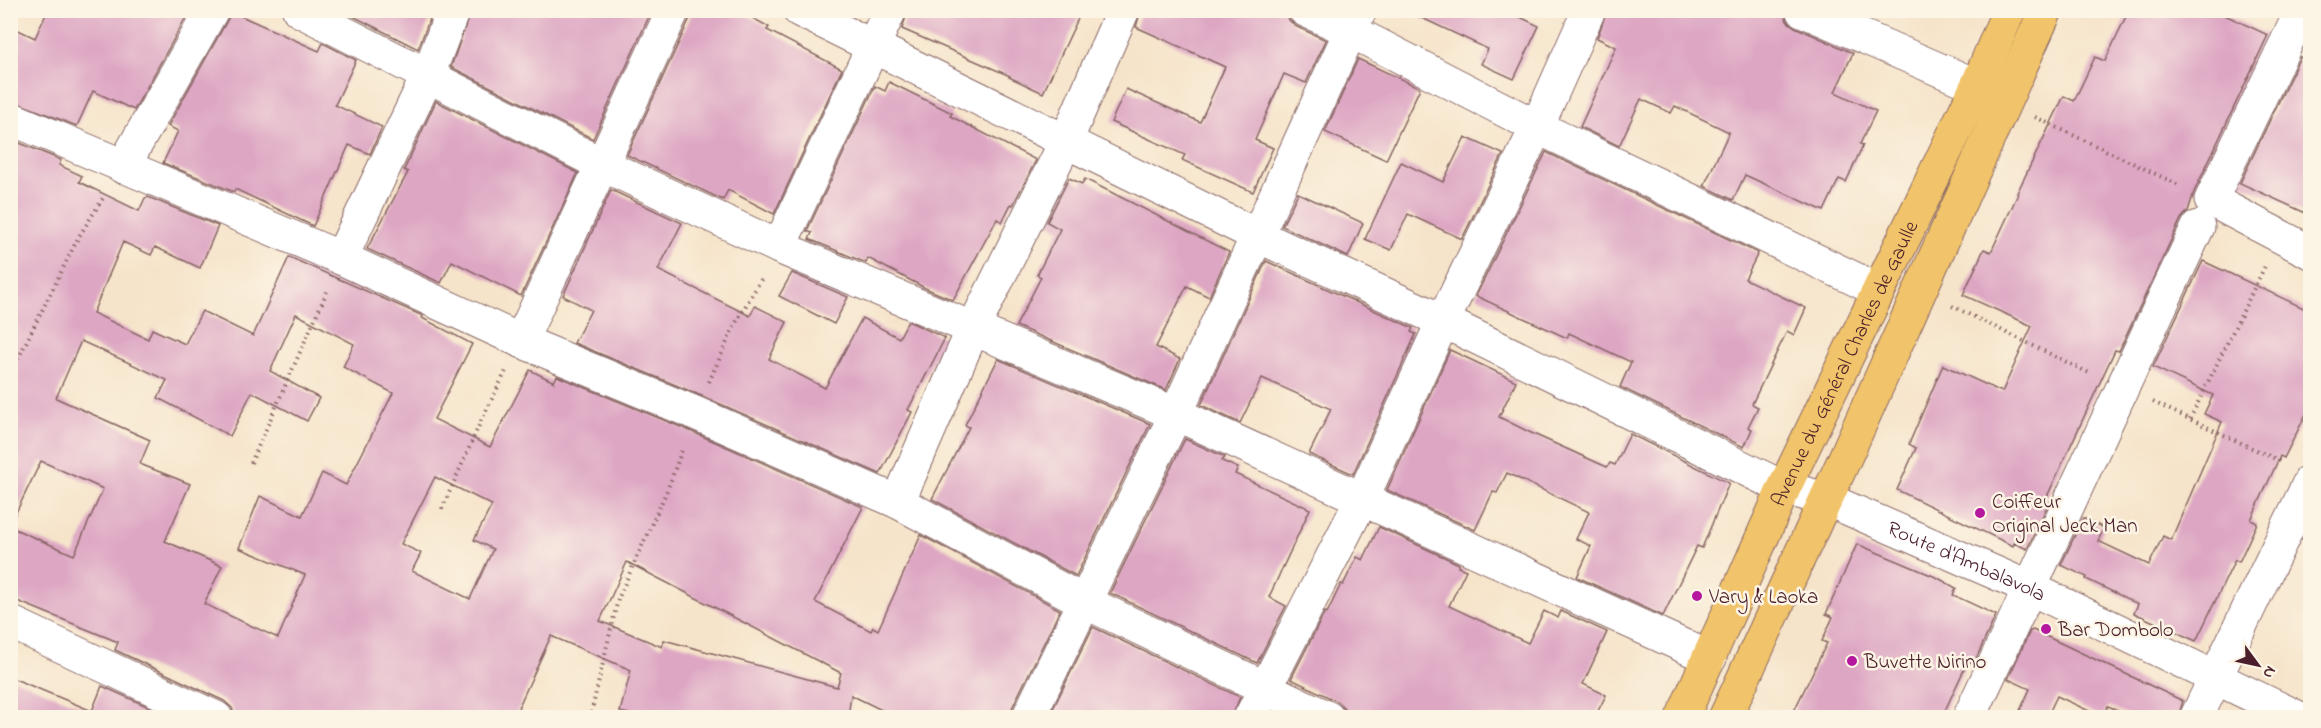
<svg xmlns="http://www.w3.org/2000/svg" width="2321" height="728" viewBox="0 0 2321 728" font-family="'Indie Flower',sans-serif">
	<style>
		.building { fill: #dda6c3; fill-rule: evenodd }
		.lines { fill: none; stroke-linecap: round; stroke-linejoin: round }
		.street-casing { stroke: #866463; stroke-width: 35 }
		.primary-casing { stroke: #866463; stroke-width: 35 }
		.path { stroke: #866463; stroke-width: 4; stroke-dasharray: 1.5 4.5; stroke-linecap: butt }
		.street { stroke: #fff; stroke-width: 33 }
		.primary { stroke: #f1c36a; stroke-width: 33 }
		.poi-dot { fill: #b5179e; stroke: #fcf5e5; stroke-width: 2 }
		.labels { text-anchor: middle; stroke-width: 5; stroke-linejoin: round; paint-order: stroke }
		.street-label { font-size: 21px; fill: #4a1f2b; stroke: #fcf5e5 }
		.poi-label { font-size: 21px; fill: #4a1f2b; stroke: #fcf5e5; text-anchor: start }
	</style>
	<rect width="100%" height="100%" fill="#fcf5e5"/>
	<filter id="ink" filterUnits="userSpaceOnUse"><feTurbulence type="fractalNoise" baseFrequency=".0167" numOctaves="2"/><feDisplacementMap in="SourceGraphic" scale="12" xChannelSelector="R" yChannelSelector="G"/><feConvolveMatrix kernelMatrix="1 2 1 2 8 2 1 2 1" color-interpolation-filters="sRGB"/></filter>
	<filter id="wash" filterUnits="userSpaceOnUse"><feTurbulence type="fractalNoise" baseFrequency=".008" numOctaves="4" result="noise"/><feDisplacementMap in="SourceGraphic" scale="24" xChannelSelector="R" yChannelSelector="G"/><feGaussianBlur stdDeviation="1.35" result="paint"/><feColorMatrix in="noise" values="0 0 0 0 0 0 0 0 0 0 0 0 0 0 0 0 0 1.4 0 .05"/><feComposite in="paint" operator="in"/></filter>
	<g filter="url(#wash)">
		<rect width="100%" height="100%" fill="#f6e4ca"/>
		<g id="blocks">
			<g class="building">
				<path d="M48 10H190L134 110 93 91 77 126 10 100V26L35 38Z"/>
				<path d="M341 10H433L418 49Z"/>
				<path d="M471 10H652L593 139 451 67Z"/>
				<path d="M691 10H738L769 27 767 30 842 69 774 214 728 190 723 200 627 155 690 18Z"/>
				<path d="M908 10H1082L1043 93 1009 77 1010 76 902 29Z"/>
				<path d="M1141 10H1286L1289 20 1297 27 1326 40 1306 83 1284 74 1255 140 1273 148 1253 192 1182 160 1185 155 1111 122 1126 89 1200 122 1225 67 1136 27Z"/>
				<path d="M1405 10H1505L1539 26 1514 79 1481 64 1488 49Z"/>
				<path d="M1607 10H1784L1787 21 1795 27 1853 53 1835 92 1876 111 1860 144 1863 145 1846 182 1839 179 1824 211 1745 175 1733 200 1704 186 1729 132 1675 106 1671 113 1641 99 1619 146 1580 127 1616 47 1597 38Z"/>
				<path d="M2129 10H2214L2268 35 2194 192 2188 211 2181 219 2119 351 2115 350 2045 501 2049 502 2027 549 2014 543 2013 546 1897 490 1916 448 1909 444 1943 365 2002 392 2032 326 1963 295 1984 249 1991 252 2018 194 2017 193 2064 96 2074 101 2095 57 2105 61Z"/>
				<path d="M230 11 319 51 323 43 356 60 335 105 382 127 370 154 349 145 313 226 235 189 234 192 163 163 178 131 168 126 228 19Z"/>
				<path d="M2300 57 2310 62V215L2240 183Z"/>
				<path d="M1358 59 1420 88 1386 160 1325 132Z"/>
				<path d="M889 82 952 113 950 116 1036 160 1013 205 1011 204 1002 222 997 219 953 300 925 288 868 258 866 263 809 239 812 233 807 231 875 86 885 91Z"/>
				<path d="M436 101 578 173 521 296 452 261 441 283 367 249 408 172 404 170Z"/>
				<path d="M1465 137 1503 154 1462 239 1408 214 1391 250 1365 239 1401 162 1443 182Z"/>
				<path d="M10 139 61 160 59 165 82 176 79 182 139 211 145 198 148 197 218 226 200 268 155 247 151 255 123 242 93 313 148 339 152 329 185 344 202 311 253 336 289 257 423 316 422 318 472 344 434 419 490 447 530 370 554 382 557 376 688 430 863 507 815 602 871 631 873 627 878 630 921 535 1060 610 1011 710 1010 717H896L851 695 848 717H643L620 712 631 670 551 636 514 717H235L232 708 224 701 115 650 118 642 10 598V527L74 555 103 489 41 461 10 525ZM296 314 354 344 343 367 393 393 346 485 322 473 302 516 260 496 239 548 305 575 278 638 204 604 222 566 165 541 190 484 140 464 150 440 56 398 81 341 167 380 158 398 230 436 252 392 307 421 319 398 270 371ZM435 477 492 505 474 540 493 549 470 599 412 571 421 553 401 544ZM627 562 841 673 837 687 664 640 662 647 600 621Z"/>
				<path d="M1546 152 1758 253 1745 279 1806 308 1794 335 1787 331 1752 404 1758 407 1748 427 1752 429 1744 447 1620 387 1631 362 1569 333 1567 338 1476 296Z"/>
				<path d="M1069 178 1082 184 1085 179 1229 252 1209 297 1187 286 1156 347 1180 359 1166 390 1016 326 1041 277 1037 275 1060 229 1047 222Z"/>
				<path d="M611 190 682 223 658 270 750 316 755 306 787 322 769 359 825 388 862 318 899 338 908 321 945 338 908 410 912 412 880 474 702 396 574 343 591 310 563 296Z"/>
				<path d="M1298 193 1363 223 1348 257 1282 226Z"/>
				<path d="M1266 261 1413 328 1411 332 1416 334 1353 474 1309 454 1331 409 1262 378 1240 423 1201 405Z"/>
				<path d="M2203 261 2310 311V406L2284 458 2280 456 2251 520 2257 523 2239 562 2235 560 2196 641 2134 613 2138 604 2086 579 2087 577 2061 565 2083 518 2104 528 2098 541 2149 565 2163 536 2171 540 2222 422 2204 414 2213 395 2153 367Z"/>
				<path d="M792 273 848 297 834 324 779 296Z"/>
				<path d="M1450 350 1516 381 1499 417 1529 432 1607 467 1610 463 1615 465 1630 434 1729 483 1702 548 1697 546 1663 616 1577 577 1591 546 1576 539 1589 512 1507 473 1497 493 1493 492 1475 530 1387 490Z"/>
				<path d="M998 359 1150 424 1076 576 932 499 969 427 965 425Z"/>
				<path d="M1185 439 1225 457 1222 461 1238 468 1235 474 1310 509 1269 597 1286 606 1257 663 1110 593Z"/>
				<path d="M1379 527 1459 564 1458 567 1466 570 1449 606 1528 643 1544 611 1558 618 1561 611 1607 632 1583 684 1606 695 1595 717H1347L1344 708 1337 701 1291 679 1325 612 1327 613 1341 584 1343 585 1357 557 1363 560Z"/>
				<path d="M1857 544 1938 578 1956 588 1953 595 1996 615 1974 663 1968 661 1942 717H1791L1827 643 1822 641 1833 617 1826 614Z"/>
				<path d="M1093 627 1240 697 1232 717H1049Z"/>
				<path d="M2033 630 2183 701 2178 717H2133L2108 706 2102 717 2057 696 2047 717H2017L2030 689 2008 679 2030 631Z"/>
				<path d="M10 677 92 711 102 686 171 717H10Z"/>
			</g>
		</g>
	</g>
	<g filter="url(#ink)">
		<use href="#blocks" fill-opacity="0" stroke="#866463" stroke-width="1.5"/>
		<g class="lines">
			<defs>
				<g id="street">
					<path d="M299 10 603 165 779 247 1176 414 1710 658"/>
					<path id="s1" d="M799 10 1258 236 1443 321 1784 488 1826 499 2030 588 2299 718"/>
					<path d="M1305 10 1351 31 1537 127 1878 290"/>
					<path d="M1802 10 1977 86"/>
					<path d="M2302 10 2211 200 2310 252"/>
					<path d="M10 118 341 258 521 341 695 413 898 502 1085 602 1328 718"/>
					<path d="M123 167 212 10"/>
					<path d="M779 247 890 10"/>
					<path d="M341 258 428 75 453 10"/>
					<path d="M521 341 673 10"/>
					<path d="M898 502 973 329 1066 141 1123 10"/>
					<path d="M10 622 216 718"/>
					<path d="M1028 718 1176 414 1360 10"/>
					<path d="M1250 718 1362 499 1443 321 1537 127 1589 10"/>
					<path d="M1969 718C2046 555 2120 390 2198 227"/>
					<path d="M2196 718 2310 481"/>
				</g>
				<g id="primary">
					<path id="s2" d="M1682 718 1784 488 1977 86 2009 10"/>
					<path d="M1725 718 1844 460 2046 10"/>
				</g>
			</defs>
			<use href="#street" class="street-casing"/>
			<use href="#primary" class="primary-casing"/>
			<g class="path">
				<path d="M2035 117 2181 186"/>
				<path d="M1952 306 2091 374"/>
				<path d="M10 375 78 238 105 195"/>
				<path d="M709 382 734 326 763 276"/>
				<path d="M2153 402 2282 462"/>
				<path d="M2190 419 2265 266"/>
				<path d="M251 463 328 289"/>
				<path d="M442 509 481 421 506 371"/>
				<path d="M590 718 618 599 668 488 683 447"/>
			</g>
			<use href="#street" class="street"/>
			<use href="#primary" class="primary"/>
		</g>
	</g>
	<g class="poi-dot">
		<circle cx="1980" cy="513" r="6"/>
		<circle cx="1697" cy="596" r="6"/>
		<circle cx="2046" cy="629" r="6"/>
		<circle cx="1852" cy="661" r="6"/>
	</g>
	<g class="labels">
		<g class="street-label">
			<text dy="7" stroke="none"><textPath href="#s2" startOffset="390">Avenue du Général Charles de Gaulle</textPath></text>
			<text dy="7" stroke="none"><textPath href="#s1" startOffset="1292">Route d'Ambalavola</textPath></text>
		</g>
		<g class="poi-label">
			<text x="1992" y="508">Coiffeur<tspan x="1992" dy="24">Original Jeck Man</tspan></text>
			<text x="1709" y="603">Vary &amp; Laoka</text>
			<text x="2058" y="636">Bar Dombolo</text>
			<text x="1864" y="668">Buvette Nirino</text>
		</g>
	</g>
	<rect width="2321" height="728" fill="none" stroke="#fcf5e5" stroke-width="36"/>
	<g transform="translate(2258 665) rotate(123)" stroke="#fcf5e5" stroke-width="4.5" paint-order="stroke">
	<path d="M0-4.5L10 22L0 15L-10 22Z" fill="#4a1f2b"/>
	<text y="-9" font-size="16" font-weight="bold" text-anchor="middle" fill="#4a1f2b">N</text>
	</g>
</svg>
